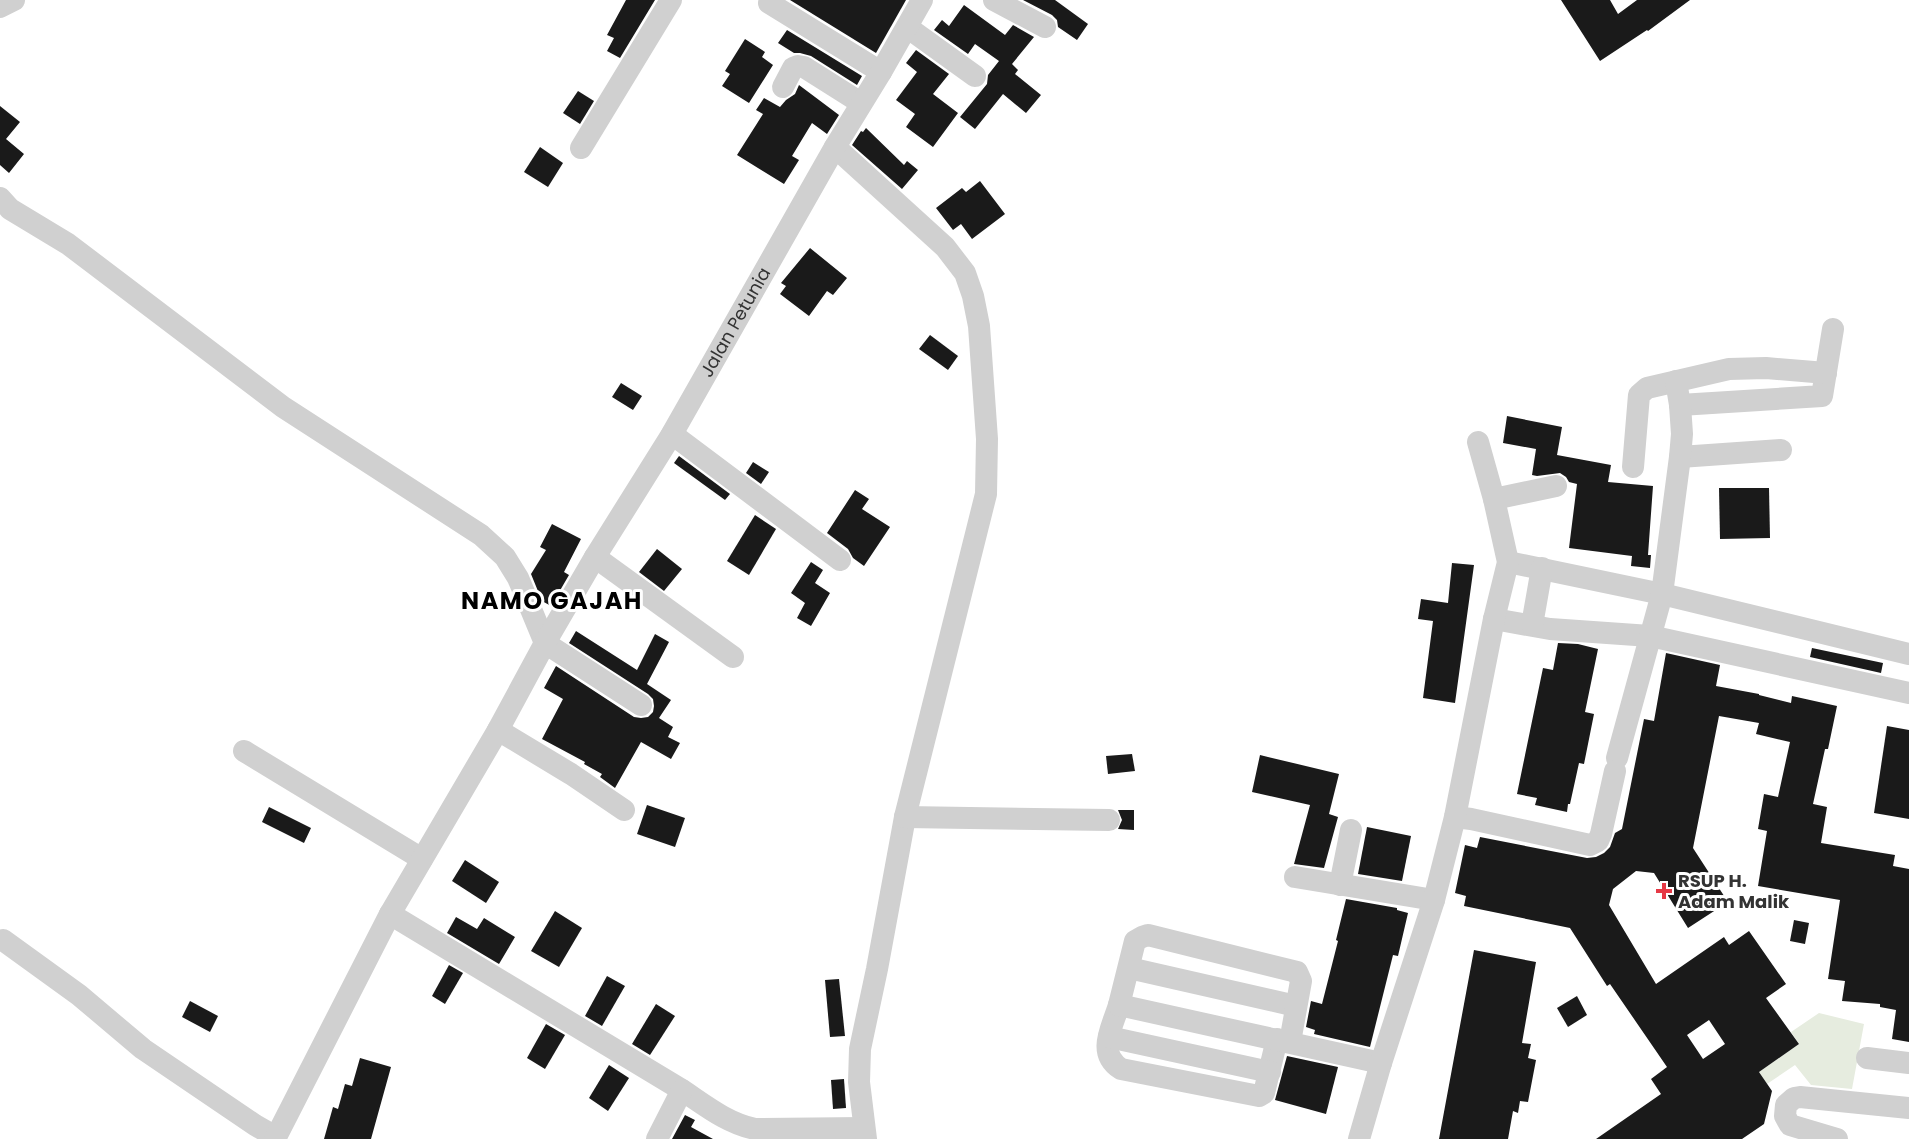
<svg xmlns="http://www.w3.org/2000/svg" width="1909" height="1139" viewBox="0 0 1909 1139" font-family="Poppins,sans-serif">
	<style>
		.green { fill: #e6ecdf }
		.building { fill: #1a1a1a; fill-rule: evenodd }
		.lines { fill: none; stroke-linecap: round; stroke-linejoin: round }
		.minor { stroke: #d0d0d0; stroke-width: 22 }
		.poi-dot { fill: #e63946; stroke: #fff; stroke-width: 2 }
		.labels { text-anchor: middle; stroke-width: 6; stroke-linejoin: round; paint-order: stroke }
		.street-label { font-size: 18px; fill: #333; stroke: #fff }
		.poi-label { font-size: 18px; font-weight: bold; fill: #333; stroke: #fff; text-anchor: start }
		.district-label { font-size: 24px; font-weight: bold; letter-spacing: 1.5px; fill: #000; stroke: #fff }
	</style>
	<rect width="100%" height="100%" fill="#fff"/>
	<path class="green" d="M1819 1013 1864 1024 1852 1089 1811 1085 1795 1065 1767 1084 1759 1072 1799 1044 1791 1032Z"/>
	<g class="building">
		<path d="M626 0H655L620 58 607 51 614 38 607 35Z"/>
		<path d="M790 0H906L876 53Z"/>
		<path d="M1023 0H1055L1088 24 1077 40 1058 27 1057 20 1052 15Z"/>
		<path d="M1561 0H1610L1618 14 1637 0H1690L1648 31 1647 30 1600 61Z"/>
		<path d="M964 5 1005 35 1013 25 1034 37 1012 64 1018 70 1015 74 1041 95 1026 113 1003 94 975 129 960 117 987 84 988 75 999 61 975 44 968 54 934 30 942 20 949 26Z"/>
		<path d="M787 30 862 76 857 85 811 56 800 53H794L778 43Z"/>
		<path d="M745 39 765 52 762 57 773 65 749 103 722 86 730 74 725 71Z"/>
		<path d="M916 50 949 74 933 94 958 113 933 147 906 127 915 114 896 100 917 72 906 63Z"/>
		<path d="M799 85 839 115 827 134 812 123 792 156 799 160 784 184 737 155 763 114 756 110 764 98 780 107 786 100 795 94Z"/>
		<path d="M578 91 594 101 580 124 563 113Z"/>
		<path d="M0 106 20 122 6 139 24 154 9 173 0 165Z"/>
		<path d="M866 128 904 165 907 161 918 170 902 189 852 145 861 131 863 132Z"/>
		<path d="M540 147 563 163 548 187 524 172Z"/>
		<path d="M980 181 1005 214 972 239 961 224 953 230 936 208 962 188 966 192Z"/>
		<path d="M810 248 847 278 833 295 827 291 809 316 780 294 786 286 781 283Z"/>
		<path d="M930 335 958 356 948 370 919 349Z"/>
		<path d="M621 383 642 396 633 410 612 397Z"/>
		<path d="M1507 416 1562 427 1557 455 1611 465 1608 482 1653 486 1648 555H1651L1650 568 1631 566 1632 556 1569 548 1577 484 1569 482 1566 477 1560 473 1537 476 1532 475 1536 449 1503 443Z"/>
		<path d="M679 456 730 494 725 500 674 463Z"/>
		<path d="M753 462 769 472 761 484 746 473Z"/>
		<path d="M1719 488H1769L1770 538 1720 539Z"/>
		<path d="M855 490 869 499 862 509 890 527 864 566 853 558 848 549 827 533Z"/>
		<path d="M755 515 776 529 749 575 727 561Z"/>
		<path d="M552 524 581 539 564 572 569 575 551 606 542 601 531 574 546 550 540 547Z"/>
		<path d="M657 549 682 569 664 591 639 572Z"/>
		<path d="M811 562 823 570 815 583 830 593 811 626 797 618 805 603 791 593Z"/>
		<path d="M1452 563 1474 565 1455 703 1423 698 1433 621 1418 619 1421 599 1448 603Z"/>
		<path d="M576 631 637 670 655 634 669 642 647 684 671 700 659 718 673 727 668 737 680 743 671 759 641 742 615 788 600 777 602 774 584 764 585 762 542 739 563 699 544 688 556 666 634 717 641 718 648 717 653 712 654 706 653 699 648 694 569 643Z"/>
		<path d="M1558 643 1578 644 1598 649 1585 712 1594 714 1584 764 1579 763 1570 804H1568L1567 812 1535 805 1537 798 1517 794 1543 668 1553 670Z"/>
		<path d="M1812 648 1883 663 1881 673 1810 657Z"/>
		<path d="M1666 653 1720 665 1716 686 1759 694V695L1791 703 1792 696 1837 706 1828 749H1825L1813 804 1827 807 1821 843 1895 855 1893 866 1909 869V1042L1892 1039 1896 1010 1880 1007V1004L1842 1001 1845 981 1828 979 1840 900 1758 886 1767 831 1758 829 1764 794 1778 797 1790 742 1756 734 1759 723 1719 716 1693 848 1728 902 1688 928 1654 873 1636 871 1613 889 1609 905 1656 984 1724 937 1729 945 1749 931 1786 984 1766 998 1799 1044 1759 1072 1772 1091 1764 1124 1742 1139H1596L1661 1094 1651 1079 1667 1067 1610 984 1607 986 1570 928 1464 906 1466 896 1455 893 1465 845 1477 848 1480 837 1587 858 1596 857 1604 853 1610 847 1615 833 1622 829 1644 719 1654 721ZM1709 1020 1725 1044 1703 1059 1687 1035Z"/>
		<path d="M1887 726 1909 730V819L1874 813Z"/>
		<path d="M1132 754 1135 771 1108 774 1106 756Z"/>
		<path d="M1260 755 1339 774 1329 814 1338 817 1324 868 1294 864 1310 805 1252 792Z"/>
		<path d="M647 805 685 818 675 847 637 834Z"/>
		<path d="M269 807 311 828 304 843 262 822Z"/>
		<path d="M1118 810H1134V830L1118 829 1122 820Z"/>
		<path d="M1367 827 1411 836 1402 881 1358 874Z"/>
		<path d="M465 860 499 882 486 903 452 881Z"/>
		<path d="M1346 899 1397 908V910L1408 913 1398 956 1393 955 1370 1047 1314 1034 1315 1030 1306 1027 1311 1001 1322 1004 1338 941 1336 940Z"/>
		<path d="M555 911 582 928 559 967 531 951Z"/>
		<path d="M456 917 477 929 484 918 515 937 499 964 447 933Z"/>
		<path d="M1794 920 1809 923 1805 944 1790 941Z"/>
		<path d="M1474 950 1536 962 1522 1043 1531 1044 1528 1058 1536 1060 1528 1102 1520 1101 1518 1113 1513 1111 1508 1139H1439Z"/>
		<path d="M449 965 463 973 445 1004 432 996Z"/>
		<path d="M607 976 625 986 602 1026 585 1016Z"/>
		<path d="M839 979 845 1036 830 1037 825 980Z"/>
		<path d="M1577 996 1587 1015 1568 1027 1557 1008Z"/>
		<path d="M190 1001 218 1016 210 1032 182 1017Z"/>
		<path d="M656 1004 675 1016 650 1055 632 1044Z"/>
		<path d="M546 1024 565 1035 545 1069 527 1058Z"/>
		<path d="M1287 1056 1338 1067 1326 1114 1275 1100Z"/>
		<path d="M360 1058 391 1067 371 1139H324L333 1107 338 1109 345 1084 352 1086Z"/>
		<path d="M609 1065 629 1078 608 1111 589 1098Z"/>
		<path d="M844 1079 846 1108 833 1109 831 1080Z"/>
		<path d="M685 1115 695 1120 691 1127 713 1139H672Z"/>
	</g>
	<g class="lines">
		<g class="minor">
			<path d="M994 0 1045 27"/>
			<path d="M769 3 881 72"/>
			<path d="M0 7 14 0"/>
			<path d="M907 27 975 76"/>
			<path d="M783 87 793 68 798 66 804 67 861 103"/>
			<path d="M835 147 945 247 965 273 973 296 979 326 987 439 986 494 905 817 877 969 860 1049 859 1082 866 1139"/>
			<path d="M581 148 671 0"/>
			<path d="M0 198 10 209 68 244 283 407 481 535 505 557 518 578 545 643 641 705"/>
			<path d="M1680 405 1822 396 1833 329"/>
			<path d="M672 434 840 560"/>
			<path d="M1680 457 1781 450"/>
			<path d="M1633 467 1639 395 1647 388 1729 369 1766 368 1826 373"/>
			<path d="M1494 499 1556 486"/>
			<path d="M595 557 733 657"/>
			<path d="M1508 562 1662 594 1909 654"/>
			<path d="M1494 619 1550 629 1650 636 1909 693"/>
			<path d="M1532 625 1542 568"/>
			<path d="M498 730 571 774 624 810"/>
			<path d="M244 751 422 859"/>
			<path d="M1617 758 1662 594 1680 457 1682 434 1680 405 1676 381"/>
			<path d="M905 817 1109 820"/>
			<path d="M1455 817 1471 819 1590 845 1598 841 1601 834 1615 771"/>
			<path d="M1295 877 1434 900"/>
			<path d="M1340 885 1351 830"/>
			<path d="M390 914 682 1090C706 1106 727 1123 755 1129L864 1128"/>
			<path d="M3 940 79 995 143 1049 255 1125 276 1137"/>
			<path d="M1129 968 1296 1006"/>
			<path d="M1119 1005C1112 1028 1096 1053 1121 1069L1259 1096 1264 1093 1277 1039"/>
			<path d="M1109 1037 1270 1072"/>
			<path d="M1290 1042 1301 981 1297 972 1148 935 1142 937 1135 941 1119 1005 1381 1063"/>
			<path d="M1867 1058 1909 1063"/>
			<path id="s1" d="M275 1139 390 914 498 730 545 643 595 557 672 434 835 147 881 72 922 0"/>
			<path d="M657 1139 682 1090"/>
			<path d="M1359 1139 1381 1063 1434 900 1455 817 1494 619 1508 562 1494 499 1478 442"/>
			<path d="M1837 1139 1790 1125 1785 1116 1786 1105 1794 1098 1800 1097 1909 1108"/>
		</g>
	</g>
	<path class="poi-dot" d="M1661 882h6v6h6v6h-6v6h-6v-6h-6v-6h6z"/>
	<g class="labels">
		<g class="street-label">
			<text dy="6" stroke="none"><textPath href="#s1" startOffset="938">Jalan Petunia</textPath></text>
		</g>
		<g class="poi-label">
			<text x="1678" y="887">RSUP H.<tspan x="1678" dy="21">Adam Malik</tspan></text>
		</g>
		<g class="district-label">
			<text x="552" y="609">NAMO GAJAH</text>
		</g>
	</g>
</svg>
